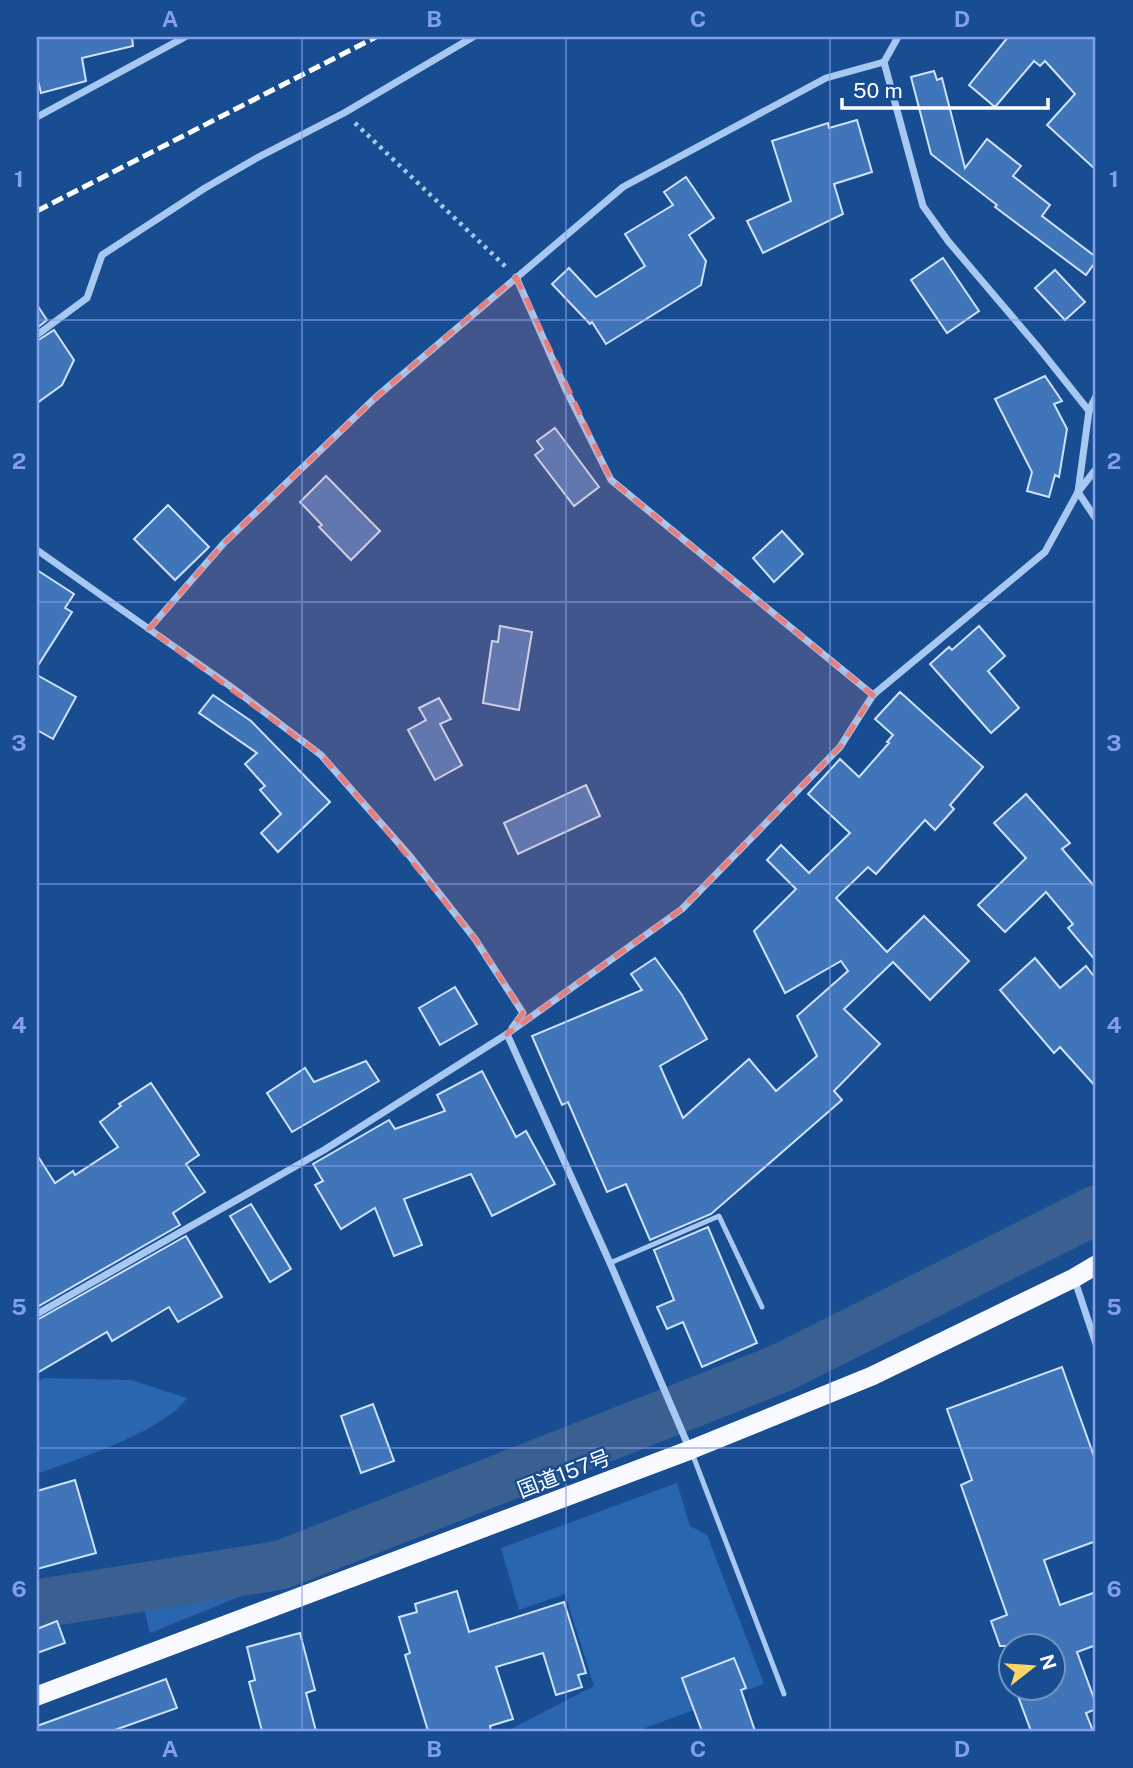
<svg xmlns="http://www.w3.org/2000/svg" width="1133" height="1768" viewBox="0 0 1133 1768" font-family="'Public Sans','Noto Sans JP',sans-serif">
	<style>
		.green { fill: #2a66b0 }
		.lines { fill: none; stroke-linecap: round; stroke-linejoin: round }
		.river { stroke: #3a6092; stroke-width: 49 }
		.building { fill: #4076b9; stroke: #cee2fb; stroke-width: 2 }
		.path { stroke: #a7c8f0; stroke-width: 4.5; stroke-dasharray: 3.5 5; stroke-linecap: butt }
		.service { stroke: #a7c8f0; stroke-width: 5 }
		.minor { stroke: #a7c8f0; stroke-width: 7 }
		.trunk { stroke: #f8faff; stroke-width: 19 }
		.rail { stroke: #fff; stroke-width: 5; stroke-dasharray: 12 5; stroke-linecap: butt }
		.marked { fill: #e67e7e; fill-opacity: 0.2; stroke: #e67e7e; stroke-width: 5; stroke-dasharray: 14 9; stroke-linejoin: round }
		.grid { fill: none; stroke: #839eea; stroke-width: 2; stroke-opacity: 0.55 }
		.labels { text-anchor: middle; stroke-width: 5; stroke-linejoin: round; paint-order: stroke }
		.street-label { font-size: 21px; fill: #fff; stroke: #184d92 }
		.neatline { fill: none; stroke: #839eea; stroke-width: 2.5 }
		.grid-label { font-size: 23px; text-anchor: middle; font-weight: bold; fill: #839eea }
	</style>
	<rect width="100%" height="100%" fill="#184d92"/>
	<g class="green">
		<path d="M43 1378 131 1380 187 1398C163 1432 77 1459 37 1474V1383Z"/>
		<path d="M677 1483 690 1526 707 1535 764 1684 637 1731H507L594 1686 565 1594 519 1610 501 1548Z"/>
		<path d="M237 1579 261 1588 150 1633 142 1600Z"/>
	</g>
	<g class="lines">
		<path class="river" d="M37 1604 281 1565 779 1369 1096 1210"/>
	</g>
	<g class="building">
		<path d="M37 37H132L133 46 82 58 86 81 41 93 37 77Z"/>
		<path d="M1008 37H1096V170L1047 125 1075 94 1045 61 1040 66 1034 61 995 107 969 85Z"/>
		<path d="M934 71 937 80 942 78 965 168 987 139 1021 166 1013 176 1050 205 1042 216 1096 257V261L1086 275 995 207 997 205 931 154 911 77Z"/>
		<path d="M857 120 872 172 834 184 843 214 763 253 747 221 791 201 772 141 828 123 829 128Z"/>
		<path d="M686 177 714 218 689 235 706 261 701 285 606 344 592 322 590 324 552 284 569 268 596 297 645 266 625 234 673 205 664 192Z"/>
		<path d="M943 258 979 311 947 333 911 280Z"/>
		<path d="M1055 270 1085 302 1065 320 1035 288Z"/>
		<path d="M37 305 47 320 37 328Z"/>
		<path d="M54 330 74 360 62 385 37 403V341Z"/>
		<path d="M1045 376 1062 401 1054 404 1067 429 1059 477 1055 475 1049 497 1027 491 1032 472 995 399Z"/>
		<path d="M555 428 599 487 574 506 535 455 543 449 537 441Z"/>
		<path d="M326 476 380 531 351 560 319 527 322 525 300 502Z"/>
		<path d="M168 505 209 547 175 580 134 539Z"/>
		<path d="M782 531 803 554 774 582 753 558Z"/>
		<path d="M37 570 74 594 65 608 72 612 37 667Z"/>
		<path d="M500 626 532 632 519 710 483 703 492 641 498 642Z"/>
		<path d="M979 626 1005 656 988 671 1019 708 991 733 930 664 949 647 952 650Z"/>
		<path d="M37 675 76 697 53 739 37 730Z"/>
		<path d="M900 692 983 767 950 805 954 809 935 830 925 820 876 874 868 867 836 898 887 952 924 916 969 961 930 1000 893 962 844 1009 880 1044 834 1091 842 1100 711 1214 650 1240 626 1184 607 1192 568 1102 562 1105 532 1036 642 990 631 974 655 958 682 995 707 1039 660 1066 683 1118 749 1059 776 1091 817 1056 797 1016 848 971 841 961 785 993 754 931 796 889 767 860 781 845 809 873 850 833 808 794 840 759 859 777 889 743 887 742 893 735 875 719Z"/>
		<path d="M213 695 251 721 330 802 278 852 261 833 281 814 260 790 265 786 245 764 257 753 199 713Z"/>
		<path d="M439 698 451 719 440 724 462 765 435 780 408 730 426 720 419 708Z"/>
		<path d="M586 785 600 816 518 854 504 823Z"/>
		<path d="M1026 794 1070 843 1062 849 1096 888V961L1068 928 1073 924 1046 892 1005 932 978 905 1026 858 994 823Z"/>
		<path d="M1035 958 1060 988 1086 966 1096 979V1087L1060 1047 1054 1053 1000 990Z"/>
		<path d="M455 987 477 1024 440 1045 419 1008Z"/>
		<path d="M366 1061 379 1081 292 1132 267 1093 305 1068 314 1082Z"/>
		<path d="M482 1071 516 1137 526 1131 555 1184 492 1216 471 1174 404 1199 422 1245 394 1256 375 1208 341 1229 315 1185 323 1181 313 1164 389 1120 395 1129 445 1111 437 1095Z"/>
		<path d="M151 1083 199 1155 186 1164 205 1192 173 1213 180 1225 37 1307V1155L55 1183 73 1171 75 1175 118 1147 100 1122 121 1106 119 1104Z"/>
		<path d="M251 1204 291 1269 270 1282 230 1216Z"/>
		<path d="M708 1227 757 1343 702 1367 683 1322 667 1329 657 1307 674 1300 654 1250Z"/>
		<path d="M186 1236 222 1297 178 1322 169 1307 112 1341 107 1332 37 1373V1320Z"/>
		<path d="M1062 1367 1096 1462V1541L1044 1560 1060 1605 1096 1592V1645L1077 1652 1096 1704V1709L1086 1713 1093 1731H1031L1015 1688H1053V1646H1000L991 1621 1007 1615 961 1485 972 1480 947 1409Z"/>
		<path d="M373 1404 394 1461 361 1473 341 1416Z"/>
		<path d="M75 1480 96 1553 37 1569V1491Z"/>
		<path d="M457 1591 469 1632 564 1602 586 1673 578 1675 582 1687 556 1695 543 1653 496 1667 513 1719 490 1726 491 1731H428L405 1655 410 1653 399 1617 417 1612 415 1604Z"/>
		<path d="M57 1621 65 1643 37 1653V1629Z"/>
		<path d="M300 1633 315 1690 306 1693 316 1731H262L249 1682 255 1680 247 1647Z"/>
		<path d="M734 1658 746 1688 741 1690 755 1731H702L682 1678Z"/>
		<path d="M166 1679 177 1708 112 1731H37V1726Z"/>
	</g>
	<g class="lines">
		<path class="path" d="M355 123 506 267"/>
		<g class="service">
			<path d="M610 1263 719 1216 762 1307"/>
			<path d="M692 1453 784 1694"/>
		</g>
		<g class="minor">
			<path d="M898 37 884 62 923 206 948 241 1038 347 1089 411"/>
			<path d="M37 117 185 37"/>
			<path d="M516 277 566 390 611 480 873 695"/>
			<path d="M37 335 87 298 102 255 205 188 255 159 344 113 473 37"/>
			<path d="M1096 396 1089 411 1078 492 1096 519"/>
			<path d="M37 550 230 686 321 755 409 855 475 939 523 1013 512 1028"/>
			<path d="M149 629 224 543 375 398 623 187 826 78 884 62"/>
			<path d="M507 1034 610 1263 690 1450"/>
			<path d="M1074 1278 1096 1344"/>
			<path d="M37 1314 324 1150 507 1034 682 909 840 747 873 695 1045 552 1078 492 1096 469"/>
		</g>
		<path class="trunk" d="M37 1696 690 1450 872 1376 1074 1278 1096 1265"/>
		<path class="rail" d="M37 211 376 37"/>
	</g>
	<path class="marked" d="M516 277 611 480 873 695 840 747 682 909 507 1034 523 1013 475 939 373 814 321 755 149 629 224 543 375 398Z"/>
	<path class="grid" d="M302 37V1731M566 37V1731M830 37V1731M37 320H1096M37 602H1096M37 884H1096M37 1166H1096M37 1448H1096"/>
	<g class="labels">
		<g class="street-label">
			<text transform="translate(564 1474) rotate(-21)" y="7">国道157号</text>
		</g>
	</g>
	<rect width="1133" height="1768" fill="none" stroke="#184d92" stroke-width="77"/>
	<g transform="translate(1032 1667) rotate(73)"><circle r="33" fill="#184d92" stroke="#7494be" stroke-width="2"/>
	<path d="M0-5L12 26L0 18L-12 26Z" fill="#ffd366"/>
	<text y="-10" font-size="19" font-weight="bold" text-anchor="middle" fill="#ffffff">N</text>
	</g>
	<path d="M842 98v10h206v-10" fill="none" stroke="#ffffff" stroke-width="3.5"/>
	<text x="853" y="98" font-size="21" fill="#ffffff" stroke="#184d92" stroke-width="5" paint-order="stroke">50 m</text>
	<rect x="38" y="38" width="1056" height="1692" class="neatline"/>
	<g class="grid-label">
		<text x="170" y="27">A</text>
		<text x="434" y="27">B</text>
		<text x="698" y="27">C</text>
		<text x="962" y="27">D</text>
		<text x="19" y="187">1</text>
		<text x="1114" y="187">1</text>
		<text x="19" y="469">2</text>
		<text x="1114" y="469">2</text>
		<text x="19" y="751">3</text>
		<text x="1114" y="751">3</text>
		<text x="19" y="1033">4</text>
		<text x="1114" y="1033">4</text>
		<text x="19" y="1315">5</text>
		<text x="1114" y="1315">5</text>
		<text x="19" y="1597">6</text>
		<text x="1114" y="1597">6</text>
		<text x="170" y="1757">A</text>
		<text x="434" y="1757">B</text>
		<text x="698" y="1757">C</text>
		<text x="962" y="1757">D</text>
	</g>
</svg>
